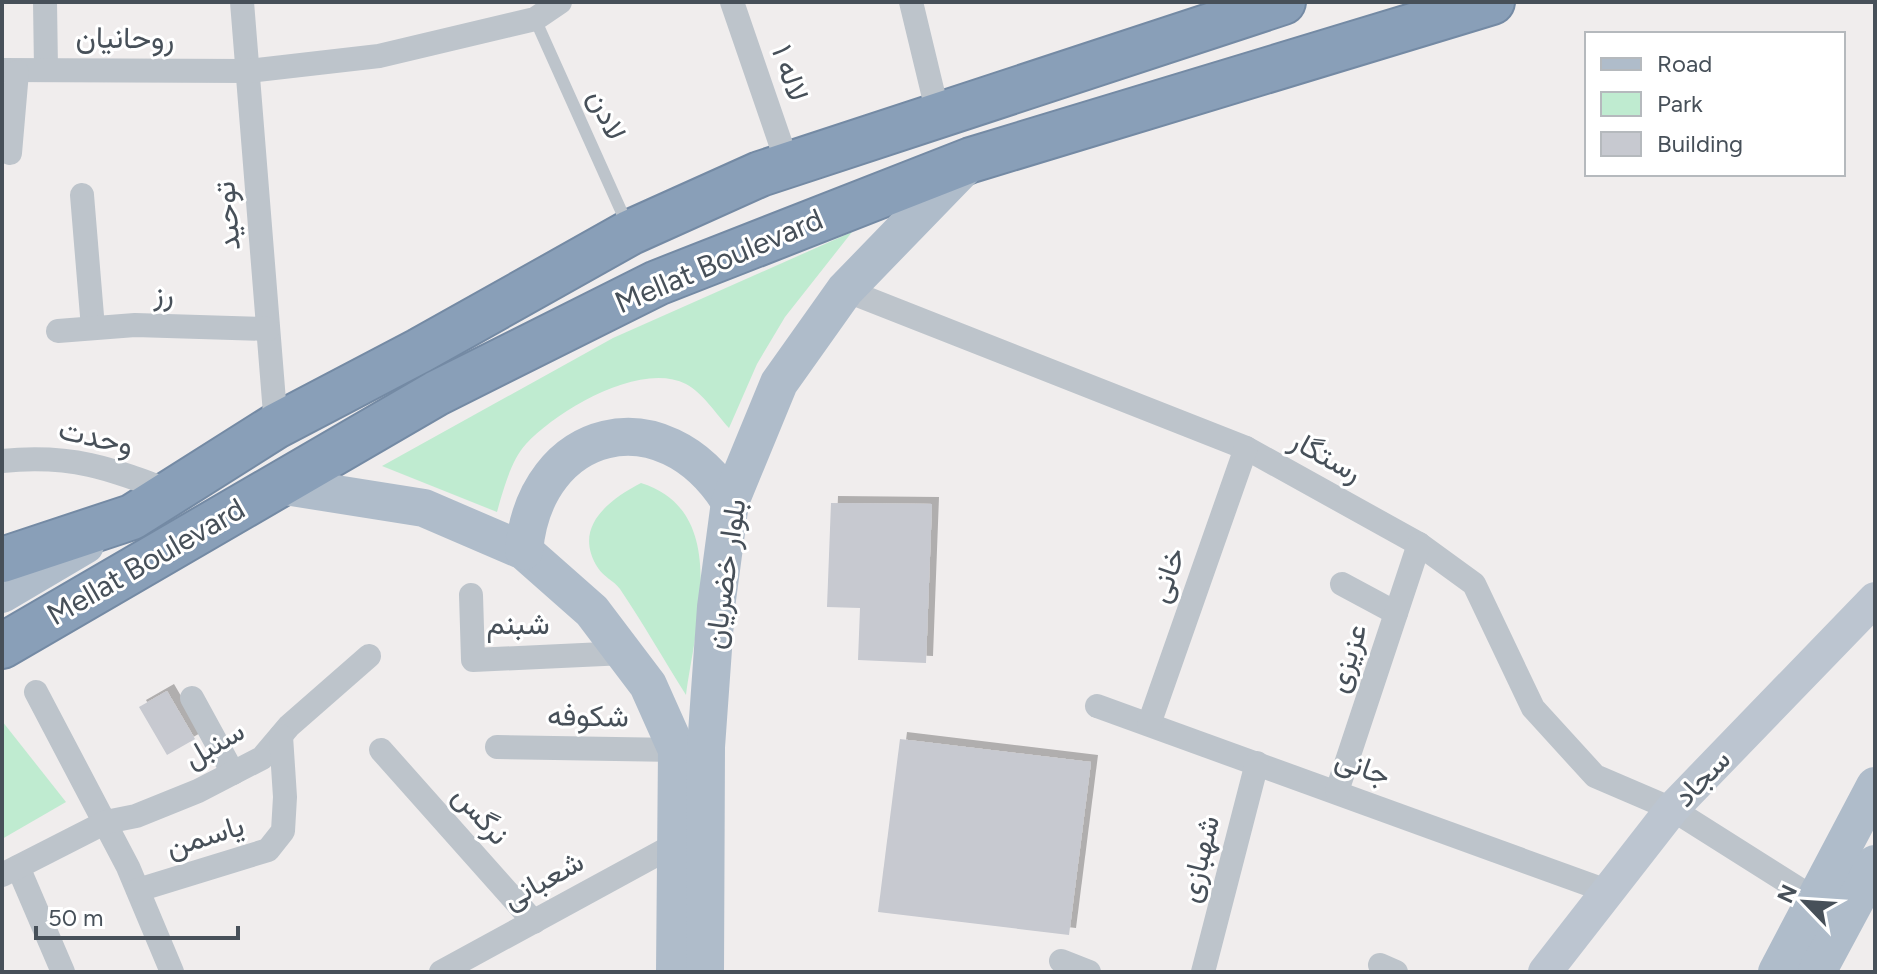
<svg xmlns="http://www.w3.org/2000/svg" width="1877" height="974" viewBox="0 0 1877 974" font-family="Figtree,Vazirmatn,sans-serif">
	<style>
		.green { fill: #bfebd0 }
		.building { fill: #c7c9d0; filter: url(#shadow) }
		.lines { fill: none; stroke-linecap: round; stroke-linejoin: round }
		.highway-casing { stroke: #748aa4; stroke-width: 48 }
		.lane { stroke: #bdc4cb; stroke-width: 12 }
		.street { stroke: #bdc4cb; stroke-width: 24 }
		.secondary { stroke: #bcc5d0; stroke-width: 34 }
		.primary { stroke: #afbcca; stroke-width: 38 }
		.highway { stroke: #899fb8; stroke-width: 44 }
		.labels { text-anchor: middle; stroke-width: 6; stroke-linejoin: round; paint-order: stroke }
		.street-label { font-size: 30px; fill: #475059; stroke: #fff }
	</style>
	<defs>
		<filter id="shadow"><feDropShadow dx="7" dy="-7" stdDeviation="0" flood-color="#0004"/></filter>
	</defs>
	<rect width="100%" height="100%" fill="#f0eded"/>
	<g class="green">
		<path d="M852 232 785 317 757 364 729 428C717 415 702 392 686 384 640 361 558 410 526 444 511 460 503 491 497 512L382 466 613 338Z"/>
		<path d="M641 483C731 511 695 626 686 695 664 660 643 623 620 589 614 581 604 577 598 568 572 528 608 500 641 483Z"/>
		<path d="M2 721 66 802 2 839Z"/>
	</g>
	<g class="building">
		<path d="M831 503 932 504 926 663 858 660 860 608 827 607Z"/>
		<path d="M167 691 195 739 167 755 139 707Z"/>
		<path d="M900 739 1091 762 1069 935 878 912Z"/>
	</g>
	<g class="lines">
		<defs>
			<g id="highway">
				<path d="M2 560 132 517 276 426 419 351 631 232 760 174 1283 2"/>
				<path d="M2 646 437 393 657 283 971 160 1492 2"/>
			</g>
		</defs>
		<use href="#highway" class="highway-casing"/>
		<path class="lane" d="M535 19 627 224"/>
		<g class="street">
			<path d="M45 2 46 69"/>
			<path d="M242 2 276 426"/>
			<path d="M732 2 788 165"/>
			<path d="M911 2 938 114"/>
			<path d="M2 70 248 71 379 56 535 19 560 2"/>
			<path d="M10 153 17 72"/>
			<path d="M82 195 93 328"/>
			<path d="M845 290 1246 448 1419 544 1474 584 1533 708 1595 776 1672 809 1816 900"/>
			<path d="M58 331 135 325 268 329"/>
			<path d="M2 461C71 454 110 468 174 493"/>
			<path d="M1342 584 1396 613"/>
			<path d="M471 595 473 660 625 653"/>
			<path d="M36 692 128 867 172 972"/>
			<path d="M192 698 233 773"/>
			<path d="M1097 706 1607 891"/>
			<path d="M1149 724 1246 448"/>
			<path d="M497 747 677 750"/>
			<path d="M381 750 534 922"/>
			<path d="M1337 791 1419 544"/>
			<path d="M18 867 63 972"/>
			<path d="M2 875 106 822 136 816 198 791 262 758 289 726 369 656"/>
			<path d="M138 890 268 850 283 831 285 797 281 736"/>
			<path d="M1061 961 1089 972"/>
			<path d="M1380 965 1396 972"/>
			<path d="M441 972 676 844"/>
			<path d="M1203 972 1257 763"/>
		</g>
		<path class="secondary" d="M1545 972 1672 809 1875 599"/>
		<g class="primary">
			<path d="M279 485 424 508 524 551 592 611 648 685 677 750 675 972"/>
			<path d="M524 551C535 426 663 395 730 502"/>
			<path d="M2 594 85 545"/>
			<path d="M705 972 706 747 716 607 730 502 779 383 845 290 970 161"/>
			<path d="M1777 972 1875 786"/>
			<path d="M1817 972 1875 864"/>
		</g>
		<use href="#highway" class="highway"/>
	</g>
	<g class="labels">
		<g class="street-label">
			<text transform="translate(125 38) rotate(1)" y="10">روحانیان</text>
			<text transform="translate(790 73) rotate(71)" y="10">لاله ۱</text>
			<text transform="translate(607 115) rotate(66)" y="10">لادن</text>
			<text transform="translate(227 216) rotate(-95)" y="10">توحید</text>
			<text transform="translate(719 261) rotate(-23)" y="10">Mellat Boulevard</text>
			<text transform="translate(164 294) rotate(2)" y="10">رز</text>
			<text transform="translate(96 437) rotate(13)" y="10">وحدت</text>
			<text transform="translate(1326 456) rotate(29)" y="10">رستگار</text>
			<text transform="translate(146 562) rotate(-30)" y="10">Mellat Boulevard</text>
			<text transform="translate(725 574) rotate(-82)" y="10">بلوار خضریان</text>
			<text transform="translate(1167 575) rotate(-71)" y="10">خانی</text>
			<text x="518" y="634">شبنم</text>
			<text transform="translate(1347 658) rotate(-72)" y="10">عزیزی</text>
			<text transform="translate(588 716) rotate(1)" y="10">شکوفه</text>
			<text transform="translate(214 744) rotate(-30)" y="10">سنبل</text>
			<text transform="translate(1363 767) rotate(20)" y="10">جانی</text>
			<text transform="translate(1702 778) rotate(-46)" y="10">سجاد</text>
			<text transform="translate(481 815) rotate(48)" y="10">نرگس</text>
			<text transform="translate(205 836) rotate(-17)" y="10">یاسمن</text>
			<text transform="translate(1199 859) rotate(-76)" y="10">شهبازی</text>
			<text transform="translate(543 880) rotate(-29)" y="10">شعبانی</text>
		</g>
	</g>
	<rect width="1877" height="974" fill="none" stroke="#475059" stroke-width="8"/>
	<rect x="1585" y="32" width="260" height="144" fill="#ffffff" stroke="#b5b9bd" stroke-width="2"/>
	<rect x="1601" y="58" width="40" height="12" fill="#afbcca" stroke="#b5b9bd" stroke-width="2"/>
	<text x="1657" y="72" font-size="24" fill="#475059">Road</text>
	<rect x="1601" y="92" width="40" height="24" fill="#bfebd0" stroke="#b5b9bd" stroke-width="2"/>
	<text x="1657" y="112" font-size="24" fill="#475059">Park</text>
	<rect x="1601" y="132" width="40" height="24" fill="#c7c9d0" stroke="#b5b9bd" stroke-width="2"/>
	<text x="1657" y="152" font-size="24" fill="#475059">Building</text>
	<g transform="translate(1805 902) rotate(295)" stroke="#ffffff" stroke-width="6" paint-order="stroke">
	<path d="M0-6L14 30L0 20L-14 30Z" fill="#475059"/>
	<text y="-12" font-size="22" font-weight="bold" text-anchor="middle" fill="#475059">N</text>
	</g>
	<path d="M36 926v12h202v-12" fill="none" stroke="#475059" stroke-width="4"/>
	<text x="48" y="926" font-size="24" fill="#475059" stroke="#ffffff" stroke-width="6" paint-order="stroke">50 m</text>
</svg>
